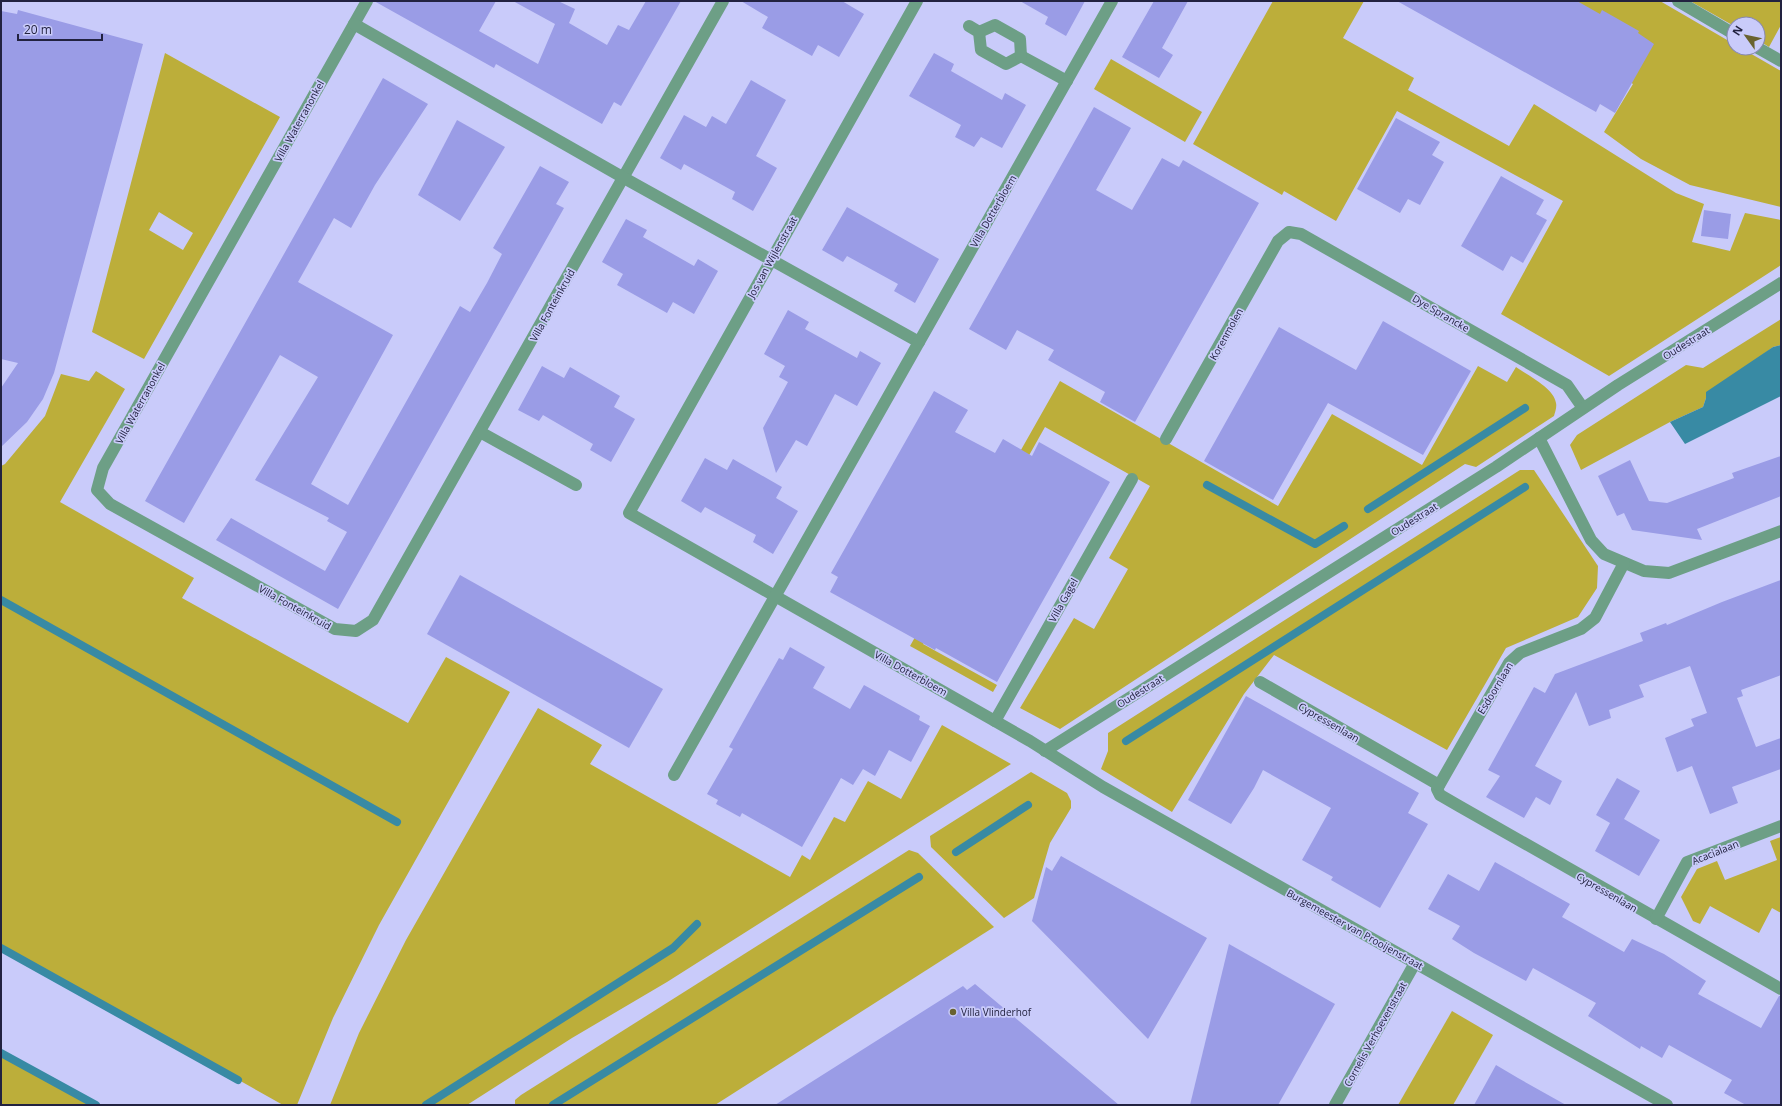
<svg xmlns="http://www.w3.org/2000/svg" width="1782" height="1106" viewBox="0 0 1782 1106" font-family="'Open Sans',sans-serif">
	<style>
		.green { fill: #bcae3a; fill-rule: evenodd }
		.water { fill: #388aa4 }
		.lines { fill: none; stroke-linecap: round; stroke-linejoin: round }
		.stream { stroke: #388aa4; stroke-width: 8 }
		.building { fill: #9a9ce6 }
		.street { stroke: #6d9f86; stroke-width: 12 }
		.poi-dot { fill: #69622f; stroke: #c9cbfa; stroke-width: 1.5 }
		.labels { text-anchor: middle; stroke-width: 3.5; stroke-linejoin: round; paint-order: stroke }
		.street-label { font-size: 10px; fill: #222240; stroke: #c9cbfa }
		.poi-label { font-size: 10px; fill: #222240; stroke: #c9cbfa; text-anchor: start }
	</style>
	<rect width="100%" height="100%" fill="#c9cbfa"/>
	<g class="green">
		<path d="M1273 1H1364L1343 38 1414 78 1408 90 1509 146 1534 104 1676 193 1704 204 1692 242 1730 251 1745 213 1781 220V265L1609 376 1501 314 1563 201 1397 111 1336 221 1284 191 1282 195 1193 144Z"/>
		<path d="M1542 1H1660L1734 44V48H1741L1781 71V207L1690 185 1641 159 1604 132 1633 84 1594 59Z"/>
		<path d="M1690 1H1781V25L1769 47 1758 40V24H1734V26Z"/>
		<path d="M165 53 280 117 144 359 92 332ZM159 212 193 233 183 250 149 230Z"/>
		<path d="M1111 59 1202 112 1185 142 1094 89Z"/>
		<path d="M1781 319V345L1773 347 1706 398 1703 407 1670 422 1581 470 1570 445 1577 435 1686 365 1703 368Z"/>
		<path d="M1478 366 1507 382 1516 367C1527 375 1554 388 1556 403 1557 407 1555 412 1554 416L1476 467 1465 464 1060 729 1020 708 1074 618 1094 629 1128 569 1109 558 1150 486 1045 427 923 644 997 685 993 692 910 646 1060 381 1278 506 1332 414 1422 465Z"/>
		<path d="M96 371 125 389 60 502 194 578 182 598 408 723 446 657 510 692 379 925 333 1018 297 1105H283L1 946V466L5 464 45 416 61 374 89 381Z"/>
		<path d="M1520 470H1534L1598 566 1597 588 1578 617 1506 648 1447 750 1274 655 1244 694 1172 812 1101 769 1108 751V733Z"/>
		<path d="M538 708 602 745 590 764 790 877 802 855 810 860 834 817 845 822 868 781 901 799 942 725 1011 764 667 982 572 1038 467 1105H330L359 1033 406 940Z"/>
		<path d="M1031 772 1067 793 1071 801V808L1050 843 1034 898 1004 918 931 847 930 836Z"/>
		<path d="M1781 837V913L1772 908 1759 933 1710 906 1700 924 1693 921 1681 897 1697 869 1717 861 1725 880 1777 860 1770 841Z"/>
		<path d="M909 850 918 853 994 927 715 1105H515V1100L521 1095Z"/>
		<path d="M1452 1011 1493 1035 1453 1105H1398Z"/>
		<path d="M1 1053 96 1105H1Z"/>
	</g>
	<path class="water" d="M1781 345V396L1685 444 1670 422 1703 407 1706 398V392L1773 347Z"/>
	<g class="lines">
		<g class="stream">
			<path d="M1207 485 1315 544 1344 526"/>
			<path d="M1368 509 1525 408"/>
			<path d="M1 600 397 822"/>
			<path d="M1126 741 1525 487"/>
			<path d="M956 852 1028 805"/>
			<path d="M1 948 238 1080"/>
			<path d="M1 1053 96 1105"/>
			<path d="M426 1105 673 948 697 924"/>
			<path d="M553 1105 919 877"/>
		</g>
	</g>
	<g class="building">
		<path d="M374 1H496L479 31 538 64 555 24 513 1H558L575 9 569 23 607 45 618 25 629 30 646 1H681L621 106 614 102 602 124 496 64 494 68Z"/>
		<path d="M741 1H842L864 14 839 57 818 45 812 56 762 28 768 17Z"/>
		<path d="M1020 1H1085L1066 36 1045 24 1048 17Z"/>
		<path d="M1154 1H1188L1162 48 1173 55 1159 78 1122 57Z"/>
		<path d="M1397 1H1577L1600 14 1602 10 1639 31 1638 33 1654 44 1615 113 1600 104 1596 112Z"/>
		<path d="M18 10 143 44 54 373 43 399 27 422 1 447V388L18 363 1 359V11L17 14Z"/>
		<path d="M934 53 954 64 951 71 1002 100 1005 93 1026 105 1002 148 981 137 974 147 955 137 961 125 909 96Z"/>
		<path d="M383 78 428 104 375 185 351 228 334 218 298 282 393 335 311 484 348 505 460 306 470 312 487 283 502 254 493 248 540 166 569 182 556 204 564 208 338 609 216 540 231 518 325 571 347 532 327 521 329 518 255 480 318 377 280 355 184 523 145 501Z"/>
		<path d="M751 80 786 100 756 156 777 168 753 211 732 199 735 192 684 164 681 170 660 158 684 115 706 127 712 116 726 124Z"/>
		<path d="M1094 107 1131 128 1096 190 1132 210 1162 158 1179 167 1183 160 1259 203 1135 422 1100 402 1105 392 1048 360 1054 350 1017 330 1006 350 969 329Z"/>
		<path d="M1396 118 1440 142 1432 155 1444 162 1420 205 1408 199 1400 213 1357 189Z"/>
		<path d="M457 120 505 147 460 221 418 195Z"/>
		<path d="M1501 176 1544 200 1536 214 1547 220 1523 263 1511 256 1503 271 1461 246Z"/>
		<path d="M847 207 939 259 915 303 894 291 898 284 847 256 843 262 822 250Z"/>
		<path d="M1704 210 1731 214 1728 239 1701 236Z"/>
		<path d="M626 219 647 230 643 237 694 266 698 259 718 271 694 314 673 302 667 313 617 285 623 274 602 262Z"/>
		<path d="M788 310 809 322 805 329 857 358 860 351 881 363 857 406 835 394 807 446 796 440 776 473 763 428 788 382 779 377 785 366 764 354Z"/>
		<path d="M1383 321 1471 371 1423 455 1328 403 1273 500 1204 461 1279 327 1356 370Z"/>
		<path d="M542 366 564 378 570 367 620 396 614 407 635 419 611 462 590 450 593 444 543 415 539 421 518 410Z"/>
		<path d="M934 391 968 410 955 432 995 453 1003 439 1032 456 1039 442 1110 482 997 682 936 648 935 650 830 592 838 577 831 573Z"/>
		<path d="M1781 456V496L1697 529 1702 540 1632 530 1624 513 1617 516 1598 476 1630 460 1649 501 1667 503 1734 478 1732 473Z"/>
		<path d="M705 458 727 470 733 459 782 487 776 498 798 511 773 554 753 542 756 535 705 507 701 513 681 501Z"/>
		<path d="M460 575 663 689 629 748 427 634Z"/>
		<path d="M1781 580V675L1741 690 1743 696 1737 698 1756 747 1781 738V769L1732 787 1738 803 1710 814 1692 766 1677 772 1665 738 1694 726 1691 719 1707 713 1690 666 1639 685 1644 697 1609 710 1611 718 1589 726 1576 692 1535 766 1562 781 1550 805 1536 797 1524 818 1486 797 1500 776 1488 770 1534 687 1545 693 1555 674 1643 641 1640 633 1666 623 1667 625 1722 602Z"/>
		<path d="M790 647 825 667 813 688 850 709 864 685 920 716 919 720 930 726 911 762 889 750 875 776 863 769 853 785 841 778 802 847 742 813 740 817 716 804 718 800 707 794 733 749 729 747 748 713 779 658 783 660Z"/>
		<path d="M1246 696 1419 793 1408 813 1428 824 1380 908 1331 880 1333 877 1302 860 1331 808 1263 770 1254 788 1231 824 1188 800Z"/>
		<path d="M1617 778 1640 791 1624 819 1660 840 1639 876 1595 851 1610 823 1596 815Z"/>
		<path d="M1061 856 1207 938 1148 1039 1032 921 1046 867 1052 871Z"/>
		<path d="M1495 862 1570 904 1562 917 1624 952 1632 939 1664 954 1706 981 1698 994 1761 1028 1779 996H1781V1105H1746L1724 1093 1732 1080 1669 1045 1662 1058 1641 1046 1640 1049 1588 1016 1596 1003 1533 968 1526 981 1474 953 1452 939 1460 926 1428 909 1448 874 1479 891Z"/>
		<path d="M1229 944 1335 1004 1278 1105H1190Z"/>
		<path d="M975 984 1119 1105H775L963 986 967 990Z"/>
		<path d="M1496 1065 1518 1078 1566 1105H1474Z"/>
	</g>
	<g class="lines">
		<g class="street">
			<path d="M367 1 103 468 97 490 110 504 335 629 356 631 373 620 723 1"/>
			<path d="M917 1 629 513 1030 741 1103 787 1667 1105"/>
			<path d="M1678 1 1734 34"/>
			<path d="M354 24 624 178 919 342"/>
			<path d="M969 26 979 32 981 50 1006 64 1021 56 1067 81"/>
			<path d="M979 32 995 25 1020 39 1021 56"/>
			<path d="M1758 48 1781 61"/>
			<path d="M480 432 576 485"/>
			<path d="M1539 438 1591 540 1604 554 1644 571 1669 573 1781 531"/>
			<path d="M1166 439 1278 241 1289 232 1301 234 1567 385 1583 408"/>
			<path d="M1624 563 1595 618 1581 629 1520 653 1509 663 1437 789 1440 795 1459 806 1781 989"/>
			<path d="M1260 682 1439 785"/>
			<path d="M995 721 1132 479"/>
			<path d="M1045 751 1496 467 1618 385 1781 283"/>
			<path d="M674 775 1112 1"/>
			<path d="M1656 919 1687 862 1781 826"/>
			<path d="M1335 1105 1415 963"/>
		</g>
	</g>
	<circle class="poi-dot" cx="953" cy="1012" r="4"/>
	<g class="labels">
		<g class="street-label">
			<text transform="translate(299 121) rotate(-61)" y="4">Villa Waterranonkel</text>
			<text transform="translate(993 211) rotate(-60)" y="4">Villa Dotterbloem</text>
			<text transform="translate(772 257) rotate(-61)" y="4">Jos van Wijlenstraat</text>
			<text transform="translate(552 305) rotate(-61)" y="4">Villa Fonteinkruid</text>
			<text transform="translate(1441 313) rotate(30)" y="4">Dye Sprancke</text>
			<text transform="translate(1226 334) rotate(-61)" y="4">Korenmolen</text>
			<text transform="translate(1686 343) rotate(-32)" y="4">Oudestraat</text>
			<text transform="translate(140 403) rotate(-61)" y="4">Villa Waterranonkel</text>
			<text transform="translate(1414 519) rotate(-32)" y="4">Oudestraat</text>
			<text transform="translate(1063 600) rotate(-61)" y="4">Villa Gagel</text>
			<text transform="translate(295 607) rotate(29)" y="4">Villa Fonteinkruid</text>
			<text transform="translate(911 673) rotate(29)" y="4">Villa Dotterbloem</text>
			<text transform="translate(1495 688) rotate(-59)" y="4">Esdoornlaan</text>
			<text transform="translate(1140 691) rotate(-32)" y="4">Oudestraat</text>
			<text transform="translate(1329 722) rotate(30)" y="4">Cypressenlaan</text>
			<text transform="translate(1715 852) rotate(-22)" y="4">Acacialaan</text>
			<text transform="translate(1607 892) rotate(30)" y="4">Cypressenlaan</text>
			<text transform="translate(1355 929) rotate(29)" y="4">Burgemeester van Prooijenstraat</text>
			<text transform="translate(1375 1034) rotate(-61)" y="4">Cornelis Verhoevenstraat</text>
		</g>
		<g class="poi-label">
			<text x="961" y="1016">Villa Vlinderhof</text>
		</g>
	</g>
	<rect width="1782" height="1106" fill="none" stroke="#222240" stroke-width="4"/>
	<g transform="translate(1746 36) rotate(303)"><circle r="19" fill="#c9cbfa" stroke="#8687b0"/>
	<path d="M0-3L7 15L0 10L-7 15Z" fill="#69622f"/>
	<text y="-6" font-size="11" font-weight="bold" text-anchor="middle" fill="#222240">N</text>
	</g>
	<path d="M18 34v6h84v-6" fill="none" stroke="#222240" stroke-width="2"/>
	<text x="24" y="34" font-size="12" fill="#222240" stroke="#c9cbfa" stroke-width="3" paint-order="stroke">20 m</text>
</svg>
